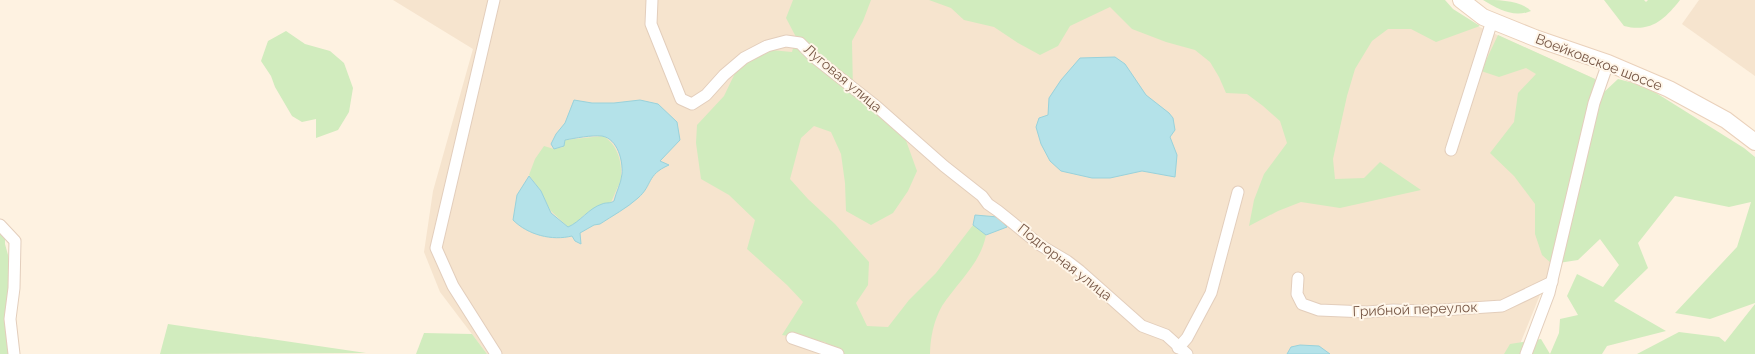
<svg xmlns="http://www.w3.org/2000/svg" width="1755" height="354" viewBox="0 0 1755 354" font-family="Raleway,sans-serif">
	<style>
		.residential { fill: #f6e4ce }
		.green { fill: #d1ecbe }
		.water { fill: #b4e2e9; stroke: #99d2db }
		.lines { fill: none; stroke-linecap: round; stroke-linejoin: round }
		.street-casing { stroke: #e3cebc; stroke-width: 13 }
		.secondary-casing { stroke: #ead1bb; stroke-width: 18 }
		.street { stroke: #fff; stroke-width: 11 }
		.secondary { stroke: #fff; stroke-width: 16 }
		.labels { text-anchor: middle; stroke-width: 4; stroke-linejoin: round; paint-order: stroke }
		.street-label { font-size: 14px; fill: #775746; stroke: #fff6e9 }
	</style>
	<rect width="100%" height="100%" fill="#fef2e1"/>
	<g class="residential">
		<path d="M393 0H1441L1453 15 1595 79 1559 248 1516 354H487L440 292 424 252 433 191 473 49Z"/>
		<path d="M1699 0H1755V76L1682 24Z"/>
	</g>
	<g class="green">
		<path d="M793 0H871L863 21 852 41 853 92 904 135 917 171 908 191 893 213 871 225 846 211 845 183 841 154 831 132 814 126 801 138 790 179 808 199 835 224 869 262 868 285 856 303 867 326 888 327 909 300 936 273 973 225 986 235C981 263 957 283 942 306 934 320 930 338 930 354H835L825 342 782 335 803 302 787 285 747 249 755 220 729 195 701 179 696 143 697 125 724 96 737 69 752 54 771 50 792 52 796 37 786 18Z"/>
		<path d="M929 0H1445L1453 9 1480 26 1436 42 1411 29H1388L1372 41 1355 69 1347 96 1333 159 1335 179 1364 178 1380 162 1421 190 1340 208 1301 202 1278 211 1249 226 1254 200 1264 174 1287 143 1280 121 1263 106 1247 94 1226 93 1219 77 1210 62 1195 50 1166 42 1132 29 1110 7 1070 26 1058 46 1040 55 1018 43 994 27 964 20 951 8Z"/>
		<path d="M1483 0C1499 0 1520 0 1531 11 1513 18 1498 9 1483 0Z"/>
		<path d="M1604 0H1644L1646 2 1648 0H1680C1665 19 1651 33 1624 26Z"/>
		<path d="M286 31 305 44 330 51 344 63 353 88 349 112 338 130 316 138V119L302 122 292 116 275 87 271 76 261 61 268 41Z"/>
		<path d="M1498 35 1595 79 1602 94 1618 79 1645 86 1744 148 1755 157V303L1710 319 1675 313 1737 247 1751 202 1729 207 1675 196 1638 243 1648 268 1614 301 1666 331 1607 346 1602 354H1550L1559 333 1560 319 1578 315 1567 296 1577 274 1603 287 1619 265 1600 239 1578 260 1552 264 1542 255 1535 234V204L1514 176 1490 153 1514 122 1518 93 1536 74 1526 68 1499 77 1481 71Z"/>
		<path d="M603 136C617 144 622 161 621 176 621 182 618 186 616 191 613 197 613 200 609 204 601 203 580 215 578 223L568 227 550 210 541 191 529 175 535 159 544 146 554 149 563 147 565 140Z"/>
		<path d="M0 230 5 238V244L13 273 11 354H0Z"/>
		<path d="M1755 304V354H1637L1679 332 1719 337 1725 342Z"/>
		<path d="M168 324 366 353 160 354Z"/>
		<path d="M424 333 472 334 487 354H416Z"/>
		<path d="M1541 339 1550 354H1504L1510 344Z"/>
	</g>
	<g class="water">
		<path d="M1115 57 1125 64 1146 95 1169 113 1173 118 1175 130 1170 137 1177 155 1175 177 1142 171 1110 178H1092L1061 171 1050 161 1041 144 1036 127 1039 118 1048 115 1049 98 1061 80 1080 58Z"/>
		<path d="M574 100 592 103H614L640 100 658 104 677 122 680 140 660 161 669 165C646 175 653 185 638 198 627 208 612 216 600 224L594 225 580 233 581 244 575 241 572 236C552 241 528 235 513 220L517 195 529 176 541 191 551 213 568 227C580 222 589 208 602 204 607 202 609 204 614 201 616 192 621 184 622 174 623 161 618 139 602 136 591 135 576 138 565 140L564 146 554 149 551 144 556 134 565 123Z"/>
		<path d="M975 215 998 217 1007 227 986 235 973 225Z"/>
		<path d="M1300 345 1319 346 1330 354H1287L1291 347Z"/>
	</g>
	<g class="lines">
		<defs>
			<g id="street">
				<path d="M494 0 436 248 453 286 496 354"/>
				<path d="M652 0 651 24 681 99 692 104 706 95 724 75 744 58 767 46 786 41 800 43 815 58 876 106 944 166 982 196 988 204 998 211 1040 245 1067 261 1080 271 1142 326 1166 335 1187 354"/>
				<path d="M1451 150 1492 21"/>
				<path d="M0 225 15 241 14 288 10 319 14 354"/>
				<path d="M1298 278 1297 294 1302 304 1319 310 1367 312 1393 310 1426 311 1502 306 1552 282"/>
				<path d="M792 338 838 354"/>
				<path d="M1178 348 1187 338 1211 293 1238 192"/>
				<path d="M1526 354 1549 293 1594 103 1608 63"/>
			</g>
			<path id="secondary" d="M1461 0 1483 17 1535 38 1608 63 1669 89 1726 120 1755 142"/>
		</defs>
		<use href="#street" class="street-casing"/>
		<use href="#secondary" class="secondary-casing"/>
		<use href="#street" class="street"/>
		<use href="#secondary" class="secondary"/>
	</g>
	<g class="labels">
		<g class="street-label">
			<text transform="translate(1599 62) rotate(21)" y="5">Воейковское шоссе</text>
			<text transform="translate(843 78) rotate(40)" y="5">Луговая улица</text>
			<text transform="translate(1065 262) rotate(38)" y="5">Подгорная улица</text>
			<text transform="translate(1415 309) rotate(-2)" y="5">Грибной переулок</text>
		</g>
	</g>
</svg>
